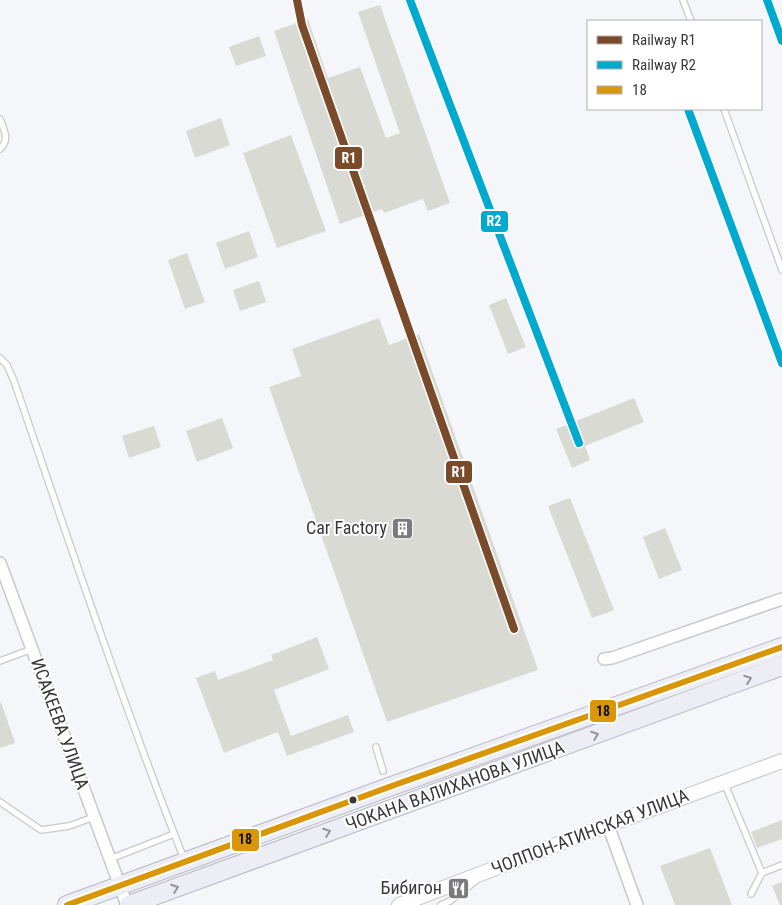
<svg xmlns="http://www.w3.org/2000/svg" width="782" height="905" viewBox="0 0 782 905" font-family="'Roboto Condensed',sans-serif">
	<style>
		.building { fill: #d9dad4 }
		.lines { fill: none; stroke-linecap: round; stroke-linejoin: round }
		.service-casing { stroke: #c9c9cc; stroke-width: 8 }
		.minor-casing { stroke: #c9c9cc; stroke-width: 14 }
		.tertiary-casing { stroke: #c9c9cc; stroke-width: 16 }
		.primary-casing { stroke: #b8bac7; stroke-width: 20 }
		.service { stroke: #fefefe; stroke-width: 5.5 }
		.minor { stroke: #fefefe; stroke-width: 11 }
		.tertiary { stroke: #fefefe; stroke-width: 14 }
		.primary { stroke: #edeef5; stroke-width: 18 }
		.bus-1-casing { stroke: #fff; stroke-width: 10 }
		.bus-1 { stroke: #da9609; stroke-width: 6 }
		.rail-1-casing { stroke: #fff; stroke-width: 11 }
		.rail-2-casing { stroke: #fff; stroke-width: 11 }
		.rail-1 { stroke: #7a4b2a; stroke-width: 8 }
		.rail-2 { stroke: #00a9ce; stroke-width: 8 }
		.oneway { stroke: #939498 }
		.bus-dot { fill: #39393c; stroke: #fff; stroke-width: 2 }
		.labels { text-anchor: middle; stroke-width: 4; stroke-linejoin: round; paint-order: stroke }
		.poi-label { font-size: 18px; fill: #39393c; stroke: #fff; text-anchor: end }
		.street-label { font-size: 18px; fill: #39393c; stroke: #fff }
		.line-badge { stroke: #fff; stroke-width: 2 }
		.badge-label { font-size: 14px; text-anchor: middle; font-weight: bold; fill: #fff }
		.pale-badge-label { font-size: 14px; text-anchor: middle; font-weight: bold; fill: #111 }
	</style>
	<rect width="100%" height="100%" fill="#f5f6f9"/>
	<g class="building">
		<path d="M380 5 450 203 428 211 423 199 384 213 382 209 340 224 274 31 308 19 328 78 360 67 386 138 400 133 358 12Z"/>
		<path d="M259 36 266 56 236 66 229 47Z"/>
		<path d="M221 118 230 145 195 158 186 131Z"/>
		<path d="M291 135 326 231 277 248 243 153Z"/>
		<path d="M249 231 258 257 225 269 216 243Z"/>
		<path d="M187 253 205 302 185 309 168 260Z"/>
		<path d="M259 281 266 302 240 311 233 290Z"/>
		<path d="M506 298 526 347 508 354 489 305Z"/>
		<path d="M379 318 389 345 419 334 538 670 387 722 269 387 301 376 292 349Z"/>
		<path d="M634 398 644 422 585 446 590 460 572 468 556 429Z"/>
		<path d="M222 418 233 448 197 462 186 431Z"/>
		<path d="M154 426 161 447 129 458 122 436Z"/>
		<path d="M570 498 614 610 592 618 548 506Z"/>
		<path d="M665 528 682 570 659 579 643 537Z"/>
		<path d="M317 637 329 669 274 690 291 736 348 715 354 732 287 756 278 732 224 753 196 678 215 671 218 680 273 660 271 655Z"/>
		<path d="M1 702 15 743 0 748V703Z"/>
		<path d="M782 820V839L757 848 751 832Z"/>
		<path d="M710 848 732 905H675L660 866Z"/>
		<path d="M782 882V905H780L772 886Z"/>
	</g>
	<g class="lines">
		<defs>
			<g id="service">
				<path d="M683 0 691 21"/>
				<path d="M724 109 782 270"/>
				<path d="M0 119C4 130 10 140 0 149"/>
				<path d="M0 358 7 365 14 381C69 541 122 702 184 859"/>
				<path d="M0 661 32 649"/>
				<path d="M376 747 383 771"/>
				<path d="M724 782 762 873 782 865"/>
				<path d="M0 802 41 830 69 826 94 817"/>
				<path d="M110 859 174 834"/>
				<path d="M751 894 762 873"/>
				<path d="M441 905 450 901 478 879"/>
			</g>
			<g id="minor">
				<path d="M0 563 127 905"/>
				<path d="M604 659 612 658 782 599"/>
				<path d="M608 825 637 905"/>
			</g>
			<path id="tertiary" d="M399 905 608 825 782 761"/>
			<g id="primary">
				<path d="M67 905 389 787 782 647"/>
				<path d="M129 905 782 666"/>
			</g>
		</defs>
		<use href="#service" class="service-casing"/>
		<use href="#minor" class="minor-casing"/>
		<use href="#tertiary" class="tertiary-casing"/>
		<use href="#primary" class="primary-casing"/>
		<use href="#service" class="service"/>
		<use href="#minor" class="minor"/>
		<use href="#tertiary" class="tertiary"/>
		<use href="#primary" class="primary"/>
		<defs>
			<path id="bus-1" d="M67 905 389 787 782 647"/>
		</defs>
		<use href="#bus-1" class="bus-1-casing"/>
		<use href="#bus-1" class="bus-1"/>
		<defs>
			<path id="rail-1" d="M297 0 302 25 514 629"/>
			<g id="rail-2">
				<path d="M410 0 579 443"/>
				<path d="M767 0 782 41"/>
				<path d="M688 109 782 363"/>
			</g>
		</defs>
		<use href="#rail-1" class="rail-1-casing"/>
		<use href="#rail-2" class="rail-2-casing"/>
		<use href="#rail-1" class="rail-1"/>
		<use href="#rail-2" class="rail-2"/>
	</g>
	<defs><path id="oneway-chevron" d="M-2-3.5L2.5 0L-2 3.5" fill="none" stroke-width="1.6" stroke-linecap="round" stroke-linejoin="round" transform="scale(1.25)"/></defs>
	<g class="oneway">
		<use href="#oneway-chevron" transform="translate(748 679) rotate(-20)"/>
		<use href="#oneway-chevron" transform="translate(595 735) rotate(-20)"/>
		<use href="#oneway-chevron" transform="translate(327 832) rotate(-20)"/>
		<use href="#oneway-chevron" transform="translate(175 888) rotate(-20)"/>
	</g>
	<defs>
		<symbol id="building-square" viewBox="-11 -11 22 22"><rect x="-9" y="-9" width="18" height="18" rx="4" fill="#7b7b7e" stroke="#fff"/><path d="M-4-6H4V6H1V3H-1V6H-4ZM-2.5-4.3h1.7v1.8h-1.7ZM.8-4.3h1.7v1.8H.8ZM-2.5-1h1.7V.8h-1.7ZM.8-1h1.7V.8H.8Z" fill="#fff"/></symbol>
		<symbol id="restaurant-square" viewBox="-11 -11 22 22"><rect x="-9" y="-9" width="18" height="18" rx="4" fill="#7b7b7e" stroke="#fff"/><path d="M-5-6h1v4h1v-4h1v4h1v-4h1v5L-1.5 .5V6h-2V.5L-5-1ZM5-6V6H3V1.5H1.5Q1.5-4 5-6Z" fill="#fff"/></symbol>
	</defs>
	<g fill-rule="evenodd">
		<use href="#building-square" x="390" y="516" width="25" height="25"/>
		<use href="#restaurant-square" x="446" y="876" width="25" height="25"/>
	</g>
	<circle class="bus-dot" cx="353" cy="800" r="4.5"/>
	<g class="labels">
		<g class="poi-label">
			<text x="387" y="534">Car Factory</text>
			<text x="442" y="894">Бибигон</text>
		</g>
		<g class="street-label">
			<text transform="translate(60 724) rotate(70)" y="6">ИСАКЕЕВА УЛИЦА</text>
			<text transform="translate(455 786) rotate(-20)" y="6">ЧОКАНА ВАЛИХАНОВА УЛИЦА</text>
			<text transform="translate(590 832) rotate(-21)" y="6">ЧОЛПОН-АТИНСКАЯ УЛИЦА</text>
		</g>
	</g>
	<g class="line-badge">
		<rect x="334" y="146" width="29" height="24" rx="5" fill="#7a4b2a"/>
		<rect x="480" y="210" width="29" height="23" rx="5" fill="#00a9ce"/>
		<rect x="445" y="460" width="28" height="24" rx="5" fill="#7a4b2a"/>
		<rect x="589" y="699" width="28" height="24" rx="5" fill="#da9609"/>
		<rect x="231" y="828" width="29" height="24" rx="5" fill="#da9609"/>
	</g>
	<g class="badge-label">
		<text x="349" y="163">R1</text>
		<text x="494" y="226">R2</text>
		<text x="459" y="477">R1</text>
	</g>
	<g class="pale-badge-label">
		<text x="603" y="716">18</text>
		<text x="245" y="844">18</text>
	</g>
	<rect x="587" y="20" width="175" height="90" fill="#ffffff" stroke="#b0b0b1"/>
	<rect x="597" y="36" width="25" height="8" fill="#7a4b2a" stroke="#b0b0b1"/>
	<text x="632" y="45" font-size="15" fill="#39393c">Railway R1</text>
	<rect x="597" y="61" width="25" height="8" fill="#00a9ce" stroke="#b0b0b1"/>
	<text x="632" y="70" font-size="15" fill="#39393c">Railway R2</text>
	<rect x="597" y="86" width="25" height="8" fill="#da9609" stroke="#b0b0b1"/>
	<text x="632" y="95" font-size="15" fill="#39393c">18</text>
</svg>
